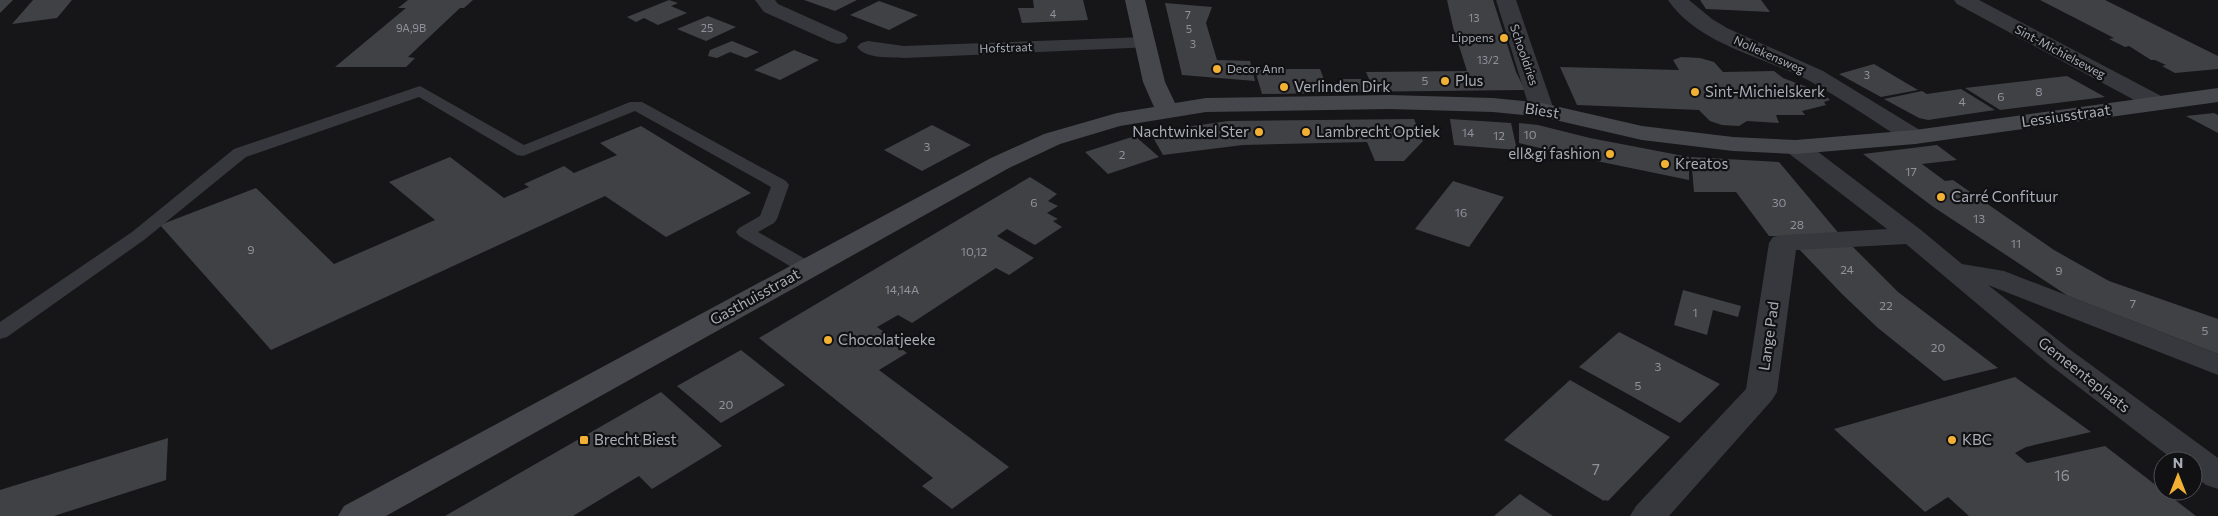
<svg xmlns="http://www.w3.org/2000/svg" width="2218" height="516" viewBox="0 0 2218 516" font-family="Commissioner,sans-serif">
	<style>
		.building { fill: #404145 }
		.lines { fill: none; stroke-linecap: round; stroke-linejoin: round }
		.lane { fill: #37383d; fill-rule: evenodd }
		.street { fill: #37383d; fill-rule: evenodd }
		.secondary { fill: #45474d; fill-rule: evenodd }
		.poi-dot { fill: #f2b134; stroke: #111113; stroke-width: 2 }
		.labels { text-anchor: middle; stroke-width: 4.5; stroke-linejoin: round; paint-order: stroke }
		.far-number-label { font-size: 11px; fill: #8e929b }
		.far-poi-label { font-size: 12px; fill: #a8adb8; stroke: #111113; text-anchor: end }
		.far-street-label { font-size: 12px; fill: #a8adb8; stroke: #111113 }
		.number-label { font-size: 12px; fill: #8e929b }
		.poi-label { font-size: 15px; fill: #a8adb8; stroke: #111113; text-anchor: start }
		.street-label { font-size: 15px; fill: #a8adb8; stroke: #111113 }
		.near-number-label { font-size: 15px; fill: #8e929b }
	</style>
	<rect width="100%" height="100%" fill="#161618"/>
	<g class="building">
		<path d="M0 0H13L0 13Z"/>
		<path d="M33 0H72L57 18 12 24Z"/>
		<path d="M408 0H473L464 8H460L408 57 415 58 406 67H335L406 8H398Z"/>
		<path d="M669 0 678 3 671 6 687 13 658 25 644 18 636 22 627 17Z"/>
		<path d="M804 0H857L835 11Z"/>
		<path d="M1033 0H1083L1088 20 1022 23 1018 8H1034Z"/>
		<path d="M1447 0H1493L1516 72 1525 90 1344 92 1340 79H1369L1366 72 1467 71 1453 27Z"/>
		<path d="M1700 0H1761L1770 12 1706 9Z"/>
		<path d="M2040 0H2105L2218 56V69L2175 73 2162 66 2166 65 2155 60H2151L2129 46 2125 47 2109 39 2114 38Z"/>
		<path d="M879 1 918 15 889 30 850 15Z"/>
		<path d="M1165 3 1212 7 1206 23 1217 60 1250 61 1255 81 1182 75Z"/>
		<path d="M708 16 736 27 706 41 677 29Z"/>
		<path d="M732 41 759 52 746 58 730 52 717 58 708 56 710 50Z"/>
		<path d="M794 50 819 60 780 80 754 70Z"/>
		<path d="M1681 57 1700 58 1714 62 1723 72 1774 71 1783 78 1823 93 1830 100 1824 102 1826 105 1802 111 1805 115H1776L1779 123 1747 121 1739 126 1722 125 1710 121 1699 110 1577 105 1560 67 1679 70 1673 60Z"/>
		<path d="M1874 64 1918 90 1881 97 1839 74Z"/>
		<path d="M1293 69H1320L1329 93 1262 94 1255 70Z"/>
		<path d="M2067 76 2105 97 2000 110 1965 88Z"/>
		<path d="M1961 89 1995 110 1928 120 1919 118 1884 99 1922 91 1927 94Z"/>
		<path d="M2214 113 2218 115V133L2186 116Z"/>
		<path d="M1414 119 1423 141 1404 161H1375L1367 142 1243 145 1163 155 1150 132 1228 121Z"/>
		<path d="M1450 119 1511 123 1517 150 1454 145Z"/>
		<path d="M1519 123 1538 125 1590 138 1689 157V180L1582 158 1519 143Z"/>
		<path d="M932 125 971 145 922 171 884 150Z"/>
		<path d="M641 126 751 193 666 237 605 196 271 350 160 225 256 188 334 264 435 220 389 182 450 157 504 198 529 187 524 184 564 166 574 173 617 155 600 143Z"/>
		<path d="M1135 136 1159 157 1108 174 1085 152Z"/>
		<path d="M1937 145 1957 160 1922 164 1945 181 1953 180 2054 250 2109 281 2218 319V354L2068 296 1932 206 1863 154Z"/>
		<path d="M1691 157 1779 162 1841 236H1769L1736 192H1694Z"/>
		<path d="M1030 177 1057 194 1048 201 1058 206 1047 213 1058 219 1053 221 1062 227 1035 245 1007 229 997 236 1034 258 1009 275 996 268 912 323 898 315 877 327 898 342 895 344 907 353 879 370 1009 467 952 509 922 486 933 478 759 338Z"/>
		<path d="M1453 181 1504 197 1469 247 1415 229Z"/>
		<path d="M1851 245 1898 292 1998 368 1944 381 1878 328 1843 295 1798 248Z"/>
		<path d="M1683 290 1741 306 1738 317 1713 310 1707 335 1674 325Z"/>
		<path d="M1619 332 1720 384 1680 423 1579 367Z"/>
		<path d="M741 350 785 385 721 423 677 386Z"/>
		<path d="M2015 377 2091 432 2026 447 2015 453 2027 463 2105 446 2196 516H1969L1948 497 1925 512 1834 429Z"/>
		<path d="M1570 380 1670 437 1608 501 1605 500 1604 501 1504 440Z"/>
		<path d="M661 392 722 446 652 489 639 476 573 516H445Z"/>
		<path d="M168 438 166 480 54 516H0V490Z"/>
		<path d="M1520 494 1553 516H1494Z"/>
	</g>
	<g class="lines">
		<path class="lane" d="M420 86 524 145 630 102H642L786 181 789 185 777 219 774 223 758 232 814 264 816 268 814 272 807 274 800 272 739 236 736 232 739 228 760 216 771 187 635 111 523 156 517 155 419 97 246 157 144 240 7 337 0 339V322L132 232 234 149Z"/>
		<g class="street">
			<path d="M755 0H775L778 4 845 34 848 38 845 42 838 44 831 42 764 12Z"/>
			<path d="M1496 0H1516L1554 110 1550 115 1542 117 1534 115 1530 110Z"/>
			<path d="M1668 0H1689L1712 19 1727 28 1823 71 1923 132 1927 137 1923 142 1915 144 1907 142C1873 121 1841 98 1806 79 1761 56 1698 44 1668 0Z"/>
			<path d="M1954 0H1979L2165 98 2168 103 2165 108 2157 110 2149 108 1957 4Z"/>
			<path d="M1145 37 1152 39 1156 43 1152 47 904 58C890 57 866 59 857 47L861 43 868 41 904 46Z"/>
			<path d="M1796 140 1805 142 1921 230 1962 264 2004 271 2218 354V375L1988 285 2072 351 2218 458V489L2206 485 2193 475V461H2175L2050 365 1906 244 1796 250 1777 392 1772 400 1669 516H1630L1636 506 1746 389 1769 243 1773 237 1783 235 1887 229 1787 152 1784 147 1787 142Z"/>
		</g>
		<path class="secondary" d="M1125 0H1145L1165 82 1175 103 1206 98 1389 95 1493 98 1542 103 1642 126 1733 137 1796 140 1915 130 2218 88V102L1915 144 1796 154 1733 151 1642 140 1542 117 1493 112 1389 109 1206 112 1120 126 1060 144 1009 168 386 516H338L344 506 991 158 1044 134 1117 113 1154 107 1143 82Z"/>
	</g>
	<g class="poi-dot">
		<circle cx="1504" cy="38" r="5"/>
		<circle cx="1217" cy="69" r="5"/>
		<circle cx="1445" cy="81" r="5"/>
		<circle cx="1284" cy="87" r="5"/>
		<circle cx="1695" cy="92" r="5"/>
		<circle cx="1259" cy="132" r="5"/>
		<circle cx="1306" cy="132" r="5"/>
		<circle cx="1610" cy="154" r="5"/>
		<circle cx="1665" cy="164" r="5"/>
		<circle cx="1941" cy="197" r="5"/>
		<circle cx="828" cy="340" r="5"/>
		<rect x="579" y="435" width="10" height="10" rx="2.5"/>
		<circle cx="1952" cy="440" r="5"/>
	</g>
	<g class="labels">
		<g class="far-number-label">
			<text x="1053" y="18">4</text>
			<text x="1188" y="19">7</text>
			<text x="1474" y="22">13</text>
			<text x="411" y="32">9A,9B</text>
			<text x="707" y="32">25</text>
			<text x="1189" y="33">5</text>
			<text x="1193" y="48">3</text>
			<text x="1488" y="64">13/2</text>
			<text x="1867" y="79">3</text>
		</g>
		<g class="far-poi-label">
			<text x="1494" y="42">Lippens</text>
			<text x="1227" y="73" text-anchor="start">Decor Ann</text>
		</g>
		<g class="far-street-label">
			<text transform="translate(1006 48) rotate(-2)" y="4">Hofstraat</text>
			<text transform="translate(2060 52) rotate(28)" y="4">Sint-Michielseweg</text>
			<text transform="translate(1524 55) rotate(71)" y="4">Schooldries</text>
			<text transform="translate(1769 55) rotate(24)" y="4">Nollekensweg</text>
		</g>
		<g class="number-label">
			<text x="1425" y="85">5</text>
			<text x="2039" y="96">8</text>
			<text x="2001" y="101">6</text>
			<text x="1962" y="106">4</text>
			<text x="1468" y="137">14</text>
			<text x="1530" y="139">10</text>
			<text x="1499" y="140">12</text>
			<text x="927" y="151">3</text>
			<text x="1122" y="159">2</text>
			<text x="1911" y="176">17</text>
			<text x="1034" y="207">6</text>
			<text x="1779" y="207">30</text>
			<text x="1461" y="217">16</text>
			<text x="1979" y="223">13</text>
			<text x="1797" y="229">28</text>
			<text x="2016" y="248">11</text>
			<text x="251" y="254">9</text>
			<text x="974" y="256">10,12</text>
			<text x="1847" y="274">24</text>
			<text x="2059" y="275">9</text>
			<text x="902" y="294">14,14A</text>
			<text x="2133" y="308">7</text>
			<text x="1886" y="310">22</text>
			<text x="1695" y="317">1</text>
			<text x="2205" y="335">5</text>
			<text x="1938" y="352">20</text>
			<text x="1658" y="371">3</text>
			<text x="1638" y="390">5</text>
			<text x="726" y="409">20</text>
		</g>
		<g class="poi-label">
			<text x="1455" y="86">Plus</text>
			<text x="1294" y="92">Verlinden Dirk</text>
			<text x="1705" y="97">Sint-Michielskerk</text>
			<text x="1249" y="137" text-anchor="end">Nachtwinkel Ster</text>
			<text x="1316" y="137">Lambrecht Optiek</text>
			<text x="1600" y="159" text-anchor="end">ell&amp;gi fashion</text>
			<text x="1675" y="169">Kreatos</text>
			<text x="1951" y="202">Carré Confituur</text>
			<text x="838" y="345">Chocolatjeeke</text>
			<text x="594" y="445">Brecht Biest</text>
			<text x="1962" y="445">KBC</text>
		</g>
		<g class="street-label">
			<text transform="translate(1542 111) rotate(9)" y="5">Biest</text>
			<text transform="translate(2066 116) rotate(-8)" y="5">Lessiusstraat</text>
			<text transform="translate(755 297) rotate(-29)" y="5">Gasthuisstraat</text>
			<text transform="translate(1769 336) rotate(-82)" y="5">Lange Pad</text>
			<text transform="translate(2084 375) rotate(38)" y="5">Gemeenteplaats</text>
		</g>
		<g class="near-number-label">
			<text x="1596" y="475">7</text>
			<text x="2062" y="481">16</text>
		</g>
	</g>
	<g transform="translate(2178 476)"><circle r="24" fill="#111113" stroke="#4d4f55"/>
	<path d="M0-4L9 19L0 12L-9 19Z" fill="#f2b134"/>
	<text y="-8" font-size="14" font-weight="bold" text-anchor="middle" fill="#a8adb8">N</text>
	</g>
</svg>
